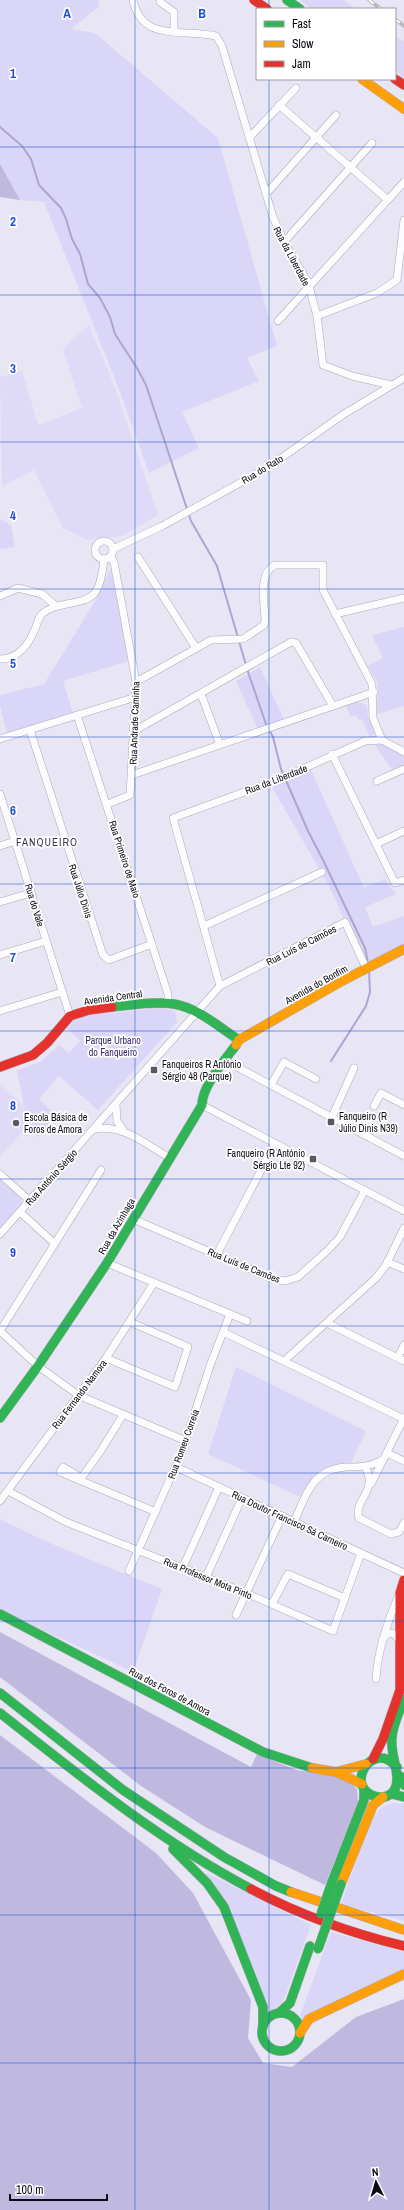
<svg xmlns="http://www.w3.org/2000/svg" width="404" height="2210" viewBox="0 0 404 2210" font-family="'Archivo Narrow',sans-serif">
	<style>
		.built { fill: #dedaf7 }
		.green { fill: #dad6f7 }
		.forest { fill: #bfb9e0 }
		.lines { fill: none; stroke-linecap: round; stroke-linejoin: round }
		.stream { stroke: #aca5d2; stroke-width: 2 }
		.street-casing { stroke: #aba9b5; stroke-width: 8 }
		.fast-casing { stroke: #aba9b5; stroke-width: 10 }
		.slow-casing { stroke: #aba9b5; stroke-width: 10 }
		.jam-casing { stroke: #aba9b5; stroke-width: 10 }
		.street { stroke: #fcfbfd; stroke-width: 7 }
		.fast { stroke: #30b455; stroke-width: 9 }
		.slow { stroke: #ff9f0a; stroke-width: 9 }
		.jam { stroke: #e5322d; stroke-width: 9 }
		.rail-casing { stroke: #b8b7bb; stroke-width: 3.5 }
		.rail { stroke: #fff; stroke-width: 2; stroke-dasharray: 6; stroke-linecap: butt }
		.fast-bridge-casing { stroke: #aba9b5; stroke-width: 10; stroke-linecap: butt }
		.fast-bridge { stroke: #30b455; stroke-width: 9 }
		.grid { fill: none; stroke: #1d4ed8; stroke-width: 1; stroke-opacity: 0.55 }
		.poi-dot { fill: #595863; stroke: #fff; stroke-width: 1.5 }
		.labels { text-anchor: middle; stroke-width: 3.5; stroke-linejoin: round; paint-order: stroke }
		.street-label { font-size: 10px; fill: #0c0b15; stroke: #fff }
		.park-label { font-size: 10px; fill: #3a276e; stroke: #fff }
		.poi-label { font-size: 10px; fill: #0c0b15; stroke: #fff; text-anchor: start }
		.neighbourhood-label { font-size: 11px; letter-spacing: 1px; fill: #3c3852; stroke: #fff }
		.grid-label { font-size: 13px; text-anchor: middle; font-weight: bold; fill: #1d4ed8; stroke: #fff; stroke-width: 3.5; stroke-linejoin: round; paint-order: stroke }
	</style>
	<rect width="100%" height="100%" fill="#e8e6f4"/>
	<g class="built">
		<path d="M89 325 115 388 158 515 122 536 87 540 63 528 34 470 2 486 0 377 22 371 38 425 82 408 63 349Z"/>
		<path d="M0 1084 36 1117 0 1156Z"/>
	</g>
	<g class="green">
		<path d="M0 0H99L98 7 71 29 95 33 218 138 277 346 247 358 259 381 182 412 199 448 149 473 119 389 44 202 20 200 0 164Z"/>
		<path d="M300 0H343L356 9H312Z"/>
		<path d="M395 36 404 42V78L395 71Z"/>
		<path d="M0 519 11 525 15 547 0 549Z"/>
		<path d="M114 562 132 660 63 681 74 716 8 737 0 706V695L44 684 97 598Z"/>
		<path d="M404 627V706L377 714 378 683 368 666 383 658 372 635Z"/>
		<path d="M260 667 284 720 258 730 236 681Z"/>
		<path d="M356 701 367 705 368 716 375 733 370 737 362 719 359 720 356 715 351 717 345 704Z"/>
		<path d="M383 744 404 753V769L394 773 375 745Z"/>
		<path d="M311 770 364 888 385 879 396 894 365 907 373 927 404 916V947L366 968 329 886 272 787Z"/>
		<path d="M160 1008 175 1011 177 1022 98 1110 59 1076 39 1099 57 1116 38 1137 27 1128 36 1117 24 1106 17 1070 40 1062 59 1045 69 1053 80 1041 66 1027 74 1019 89 1015Z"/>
		<path d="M0 1180 21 1197 22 1204 0 1229Z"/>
		<path d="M236 1367 366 1431 351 1463C321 1464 315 1473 300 1497L208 1454Z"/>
		<path d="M0 1519 45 1541 162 1589 133 1672 0 1610Z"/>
		<path d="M393 1803 404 1804V1921L341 1904 371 1819 382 1807Z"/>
		<path d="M207 1873 311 1925 283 2002 278 2008 269 2011 205 1876Z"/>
		<path d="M331 1932 404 1952V1971L302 2021 300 2015Z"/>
	</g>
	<g class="forest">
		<path d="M0 164 20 200 0 197Z"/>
		<path d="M0 1632 251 1767 257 1754 296 1770 345 1777 357 1789 358 1803 325 1885 205 1827 141 1786 0 1677Z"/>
		<path d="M0 1735 156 1853 193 1893 251 2000 248 2038 263 2063 292 2067 356 2017 404 1999V2210H0Z"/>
	</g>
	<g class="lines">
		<g class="stream">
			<path d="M0 127 22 146 31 159 39 185 61 208 66 219 72 239 80 254 88 284 100 298 110 317 115 334 137 368 146 385 191 521 217 566 246 665"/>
			<path d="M247 669 266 724 273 737 281 769 308 831 324 862 365 948 368 963"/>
			<path d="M331 1061 366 1006 370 992 369 971"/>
		</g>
		<defs>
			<g id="street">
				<path d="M133 0C142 43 183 28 216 36L222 46 273 217 284 242 308 282 317 316 323 365 352 376 391 385"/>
				<path d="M160 2 174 12V32"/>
				<path d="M279 105 388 200"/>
				<path d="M249 138 296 88"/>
				<path d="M266 194 336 115"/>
				<path d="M284 242 372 143"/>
				<path d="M317 316 377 293 397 280 404 220"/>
				<path d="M278 321 404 182"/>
				<circle cx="104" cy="550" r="9"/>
				<path d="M113 549 162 526 267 468 344 414 404 378"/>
				<path d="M138 557 196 648"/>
				<path d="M0 596 18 588 42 594 56 606"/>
				<path d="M335 614 404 598"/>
				<path d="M0 659C18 659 29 644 35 629 37 625 38 618 41 615 55 601 82 606 94 594 101 586 103 569 104 559"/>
				<path d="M136 682 211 640 243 639 264 625 265 621C265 603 257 574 275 565H323V590L372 684 373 718 382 740"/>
				<path d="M201 694 220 745"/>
				<path d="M77 715 168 994V1003"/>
				<path d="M30 730 103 955 109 960 152 944"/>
				<path d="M134 731 291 642 296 643 333 706"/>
				<path d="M0 739 136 697"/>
				<path d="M332 754 395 883 404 880"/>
				<path d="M132 775 374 692"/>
				<path d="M377 781 404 769"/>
				<path d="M0 794 70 1016"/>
				<path d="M108 804 130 795 136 682 114 562 110 557"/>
				<path d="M376 844 404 831"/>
				<path d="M0 846 15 841"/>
				<path d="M0 902 31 893"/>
				<path d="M204 926 322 872"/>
				<path d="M0 955 46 941"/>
				<path d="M220 986 173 818 280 779 365 741 382 740 404 752"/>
				<path d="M0 1011 62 992"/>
				<path d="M224 1060 404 1156"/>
				<path d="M271 1085 284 1062 316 1079"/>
				<path d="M116 1105 117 1121 123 1130"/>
				<path d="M202 1105 404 1211"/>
				<path d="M374 1106 381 1093 404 1105"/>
				<path d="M332 1117 354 1068"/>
				<path d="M94 1129C124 1124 145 1144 170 1158"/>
				<path d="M0 1174 30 1201"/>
				<path d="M20 1212 54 1243"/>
				<path d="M133 1219 273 1279 285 1281 298 1277 328 1250 340 1237 365 1190"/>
				<path d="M0 1234 220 986 345 922 366 968"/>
				<path d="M217 1254 275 1144"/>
				<path d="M387 1262 404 1269"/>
				<path d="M107 1263 247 1321"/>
				<path d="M327 1323 404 1361"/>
				<path d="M0 1331 38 1366 78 1395 186 1441"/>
				<path d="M0 1331 101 1170"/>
				<path d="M223 1332 404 1419"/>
				<path d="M398 1357 404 1345"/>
				<path d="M106 1358 175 1387 188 1347 130 1322"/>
				<path d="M284 1361 376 1278 386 1265 404 1228"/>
				<path d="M387 1453 404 1461"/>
				<path d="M176 1467 404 1573"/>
				<path d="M365 1467C379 1491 353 1500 359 1518L391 1534 399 1532 404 1523"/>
				<path d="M80 1480 77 1475 63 1467 60 1472 156 1512"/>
				<path d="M80 1480 100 1452 123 1415"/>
				<path d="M371 1484 404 1418"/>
				<path d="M8 1491 66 1522 246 1593 333 1631 361 1553"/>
				<path d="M0 1501 106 1358 154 1283"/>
				<path d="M294 1522C306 1495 312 1469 346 1467 360 1467 370 1467 382 1460"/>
				<path d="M183 1567 219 1487"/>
				<path d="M129 1571 181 1454 211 1363 230 1314"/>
				<path d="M206 1577 242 1498"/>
				<path d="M272 1604 288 1574 345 1598"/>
				<path d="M236 1615 282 1516"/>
				<path d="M382 1640 387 1634 393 1633 400 1641"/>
				<path d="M376 1679C378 1649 387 1622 399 1595"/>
			</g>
			<g id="fast">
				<path d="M287 0 300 9"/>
				<path d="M112 1007C132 1005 154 1001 174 1004 198 1008 219 1027 239 1040"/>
				<path d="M0 1418 38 1366 107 1263 202 1105C202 1086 225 1060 236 1045"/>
				<path d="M0 1614 263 1752 312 1768"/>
				<path d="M0 1693 123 1790 224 1857 276 1886 291 1892"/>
				<path d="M0 1713C80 1776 160 1841 251 1889"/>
				<path d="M397 1767C390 1760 383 1755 373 1760 368 1762 365 1766 363 1771 351 1797 397 1810 397 1779 397 1765 390 1751 392 1737 393 1724 400 1711 404 1699"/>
				<path d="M400 1776 404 1785"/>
				<path d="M392 1794 404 1797"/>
				<path d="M173 1849 207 1883 224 1907 263 2007V2026"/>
				<path d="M332 1882 364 1800V1790"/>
				<circle cx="281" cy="2032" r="19"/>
				<path d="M279 2013 290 2003 310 1946"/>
			</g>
			<g id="slow">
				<path d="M362 79 404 109"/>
				<path d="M236 1045 239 1040 342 981 404 949"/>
				<path d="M312 1768 336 1772 362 1784"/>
				<path d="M336 1772 366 1764"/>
				<path d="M341 1884 373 1805 383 1797"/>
				<path d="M291 1892 404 1930"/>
				<path d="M300 2033 309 2019 404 1974"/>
			</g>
			<g id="jam">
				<path d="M254 0 267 9"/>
				<path d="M395 79 404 85"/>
				<path d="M0 1067 33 1055 47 1043 70 1016 89 1010 112 1007"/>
				<path d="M373 1759 383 1739 400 1690V1593L404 1580"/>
				<path d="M251 1889C300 1915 350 1933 404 1946"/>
			</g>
		</defs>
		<use href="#street" class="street-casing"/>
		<use href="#fast" class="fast-casing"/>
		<use href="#slow" class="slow-casing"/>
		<use href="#jam" class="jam-casing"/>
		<use href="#street" class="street"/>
		<use href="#fast" class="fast"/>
		<use href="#slow" class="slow"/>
		<use href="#jam" class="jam"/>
		<defs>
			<g id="rail">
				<path d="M369 0 381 9"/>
				<path d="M395 19 404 26"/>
			</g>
		</defs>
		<use href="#rail" class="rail-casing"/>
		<use href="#rail" class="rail"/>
		<defs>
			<g id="fast-bridge">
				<path d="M321 1914 332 1882"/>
				<path d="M318 1949 341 1884"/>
			</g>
		</defs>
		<use href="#fast-bridge" class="fast-bridge-casing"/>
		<use href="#fast-bridge" class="fast-bridge"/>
	</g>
	<path class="grid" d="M135 0V2210M269 0V9M269 79V2210M0 147H404M0 295H404M0 442H404M0 589H404M0 737H404M0 884H404M0 1031H404M0 1179H404M0 1326H404M0 1473H404M0 1621H404M0 1768H404M0 1915H404M0 2063H404"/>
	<g class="poi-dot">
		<rect x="150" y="1066" width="8" height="8" rx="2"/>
		<rect x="327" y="1118" width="8" height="8" rx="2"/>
		<circle cx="16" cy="1123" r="4"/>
		<rect x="309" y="1155" width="8" height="8" rx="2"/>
	</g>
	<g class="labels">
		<g class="street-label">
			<text transform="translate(292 256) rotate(62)" y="4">Rua da Liberdade</text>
			<text transform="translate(262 469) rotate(-31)" y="4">Rua do Rato</text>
			<text transform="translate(134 723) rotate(-88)" y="4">Rua Andrade Caminha</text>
			<text transform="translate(276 779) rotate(-21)" y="4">Rua da Liberdade</text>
			<text transform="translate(125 859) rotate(72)" y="4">Rua Primeiro de Maio</text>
			<text transform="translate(81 891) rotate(72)" y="4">Rua Júlio Dinis</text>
			<text transform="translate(35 905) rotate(73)" y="4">Rua do Vale</text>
			<text transform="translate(301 945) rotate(-27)" y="4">Rua Luís de Camões</text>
			<text transform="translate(316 984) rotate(-29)" y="4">Avenida do Bonfim</text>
			<text transform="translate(113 997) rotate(-8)" y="4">Avenida Central</text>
			<text transform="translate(51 1177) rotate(-48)" y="4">Rua António Sérgio</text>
			<text transform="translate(116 1226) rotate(-60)" y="4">Rua da Azinhaga</text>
			<text transform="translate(244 1265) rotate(22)" y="4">Rua Luís de Camões</text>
			<text transform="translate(79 1394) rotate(-53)" y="4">Rua Fernando Namora</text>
			<text transform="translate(183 1444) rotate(-70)" y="4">Rua Romeu Correia</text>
			<text transform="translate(290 1520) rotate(25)" y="4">Rua Doutor Francisco Sá Carneiro</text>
			<text transform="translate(208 1578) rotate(22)" y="4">Rua Professor Mota Pinto</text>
			<text transform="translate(170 1691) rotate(28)" y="4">Rua dos Foros de Amora</text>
		</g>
		<g class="park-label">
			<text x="113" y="1044">Parque Urbano<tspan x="113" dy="12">do Fanqueiro</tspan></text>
		</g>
		<g class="poi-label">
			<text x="162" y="1068">Fanqueiros R António<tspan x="162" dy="12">Sérgio 48 (Parque)</tspan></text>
			<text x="339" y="1120">Fanqueiro (R<tspan x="339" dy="12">Júlio Dinis N39)</tspan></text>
			<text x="24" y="1121">Escola Básica de<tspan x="24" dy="12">Foros de Amora</tspan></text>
			<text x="305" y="1157" text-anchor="end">Fanqueiro (R António<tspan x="305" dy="12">Sérgio Lte 92)</tspan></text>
		</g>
		<g class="neighbourhood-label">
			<text x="47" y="846">FANQUEIRO</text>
		</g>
	</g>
	<g class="grid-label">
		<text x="67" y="18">A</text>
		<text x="202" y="18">B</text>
		<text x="13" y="78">1</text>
		<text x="13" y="226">2</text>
		<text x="13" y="373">3</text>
		<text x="13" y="520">4</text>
		<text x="13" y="668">5</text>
		<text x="13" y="815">6</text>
		<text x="13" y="962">7</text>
		<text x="13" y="1110">8</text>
		<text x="13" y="1257">9</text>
	</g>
	<rect x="256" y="8" width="140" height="72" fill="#ffffff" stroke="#9e9da1"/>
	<rect x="264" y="21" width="20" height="6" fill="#30b455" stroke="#9e9da1"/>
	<text x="292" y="28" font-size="12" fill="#0c0b15">Fast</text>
	<rect x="264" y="41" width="20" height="6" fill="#ff9f0a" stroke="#9e9da1"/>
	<text x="292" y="48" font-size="12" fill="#0c0b15">Slow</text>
	<rect x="264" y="61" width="20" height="6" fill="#e5322d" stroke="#9e9da1"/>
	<text x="292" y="68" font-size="12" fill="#0c0b15">Jam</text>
	<g transform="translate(376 2182) rotate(355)" stroke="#ffffff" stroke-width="3" paint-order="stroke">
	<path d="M0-3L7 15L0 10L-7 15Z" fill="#0c0b15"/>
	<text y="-6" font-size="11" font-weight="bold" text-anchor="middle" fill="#0c0b15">N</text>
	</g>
	<path d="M10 2194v6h97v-6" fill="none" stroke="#0c0b15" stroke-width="2"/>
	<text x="16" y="2194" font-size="12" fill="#0c0b15" stroke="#ffffff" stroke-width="3" paint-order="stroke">100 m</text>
</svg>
